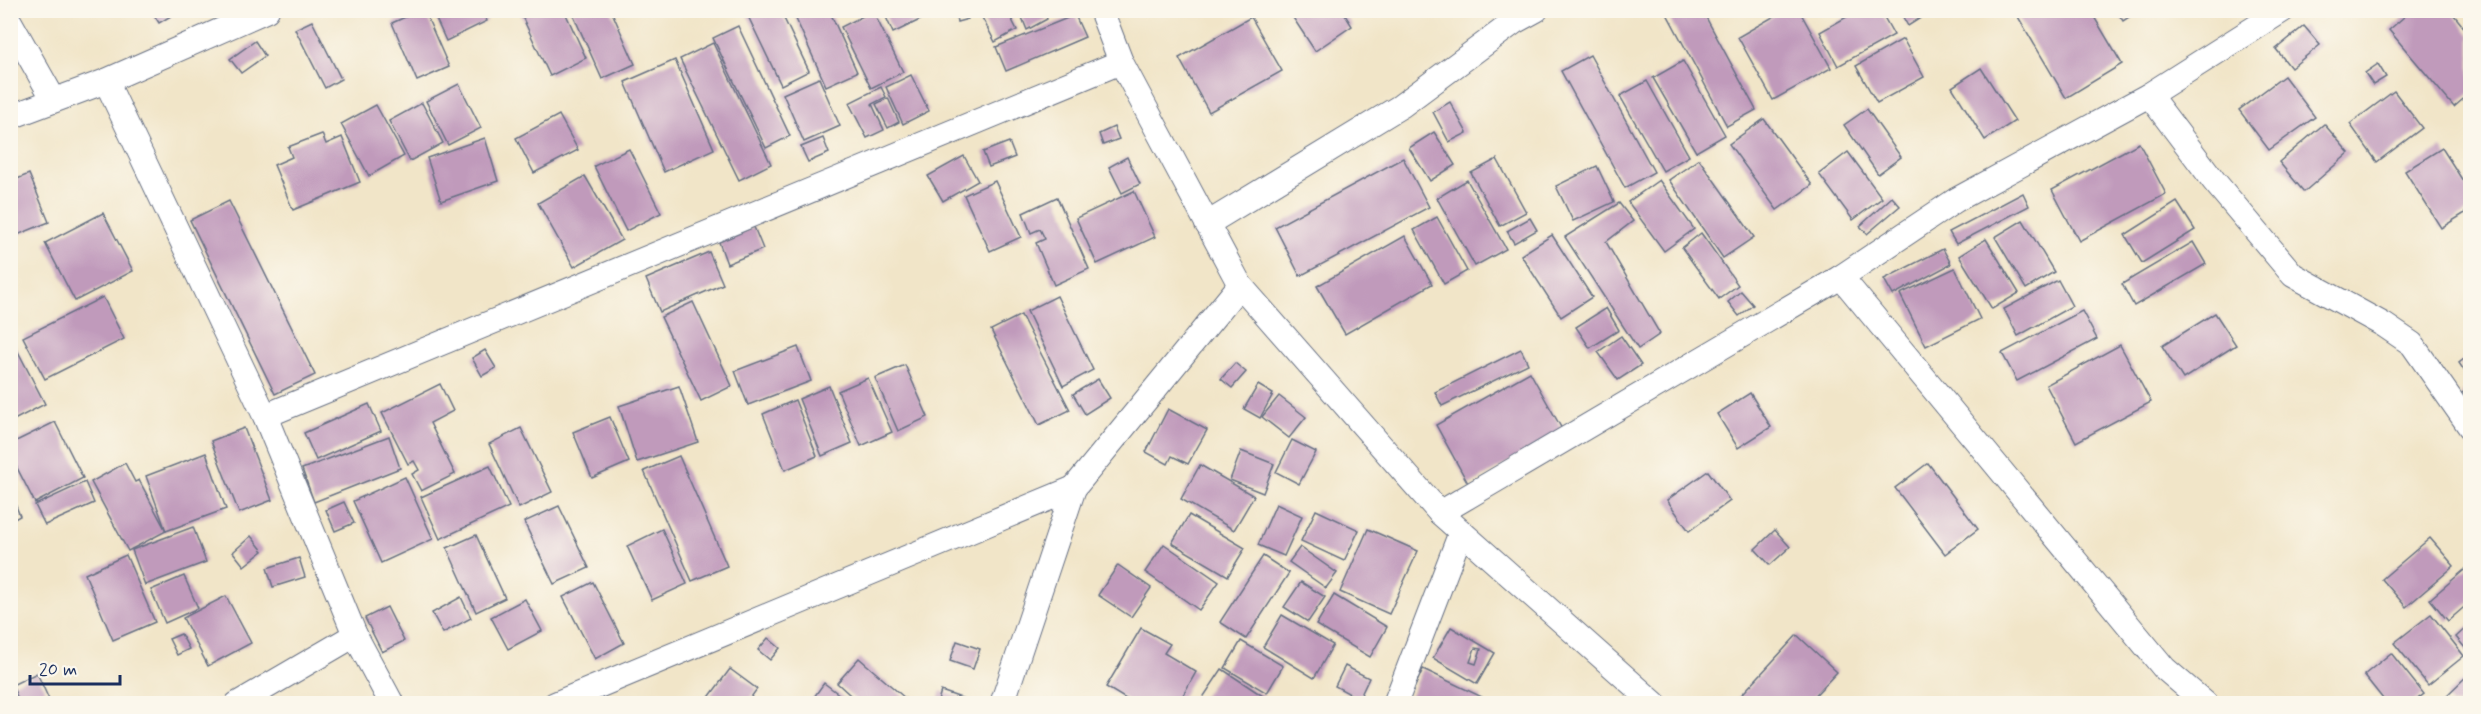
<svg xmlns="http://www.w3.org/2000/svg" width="2481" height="714" viewBox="0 0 2481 714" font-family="Mynerve,sans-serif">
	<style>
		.building { fill: #c09abb; fill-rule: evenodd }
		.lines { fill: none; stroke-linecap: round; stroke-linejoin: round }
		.minor-casing { stroke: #666f83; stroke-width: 26 }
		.minor { stroke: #fff; stroke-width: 24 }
	</style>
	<rect width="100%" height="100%" fill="#fbf7ec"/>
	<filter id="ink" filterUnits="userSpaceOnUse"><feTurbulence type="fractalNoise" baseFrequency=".0167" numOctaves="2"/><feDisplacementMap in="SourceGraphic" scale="12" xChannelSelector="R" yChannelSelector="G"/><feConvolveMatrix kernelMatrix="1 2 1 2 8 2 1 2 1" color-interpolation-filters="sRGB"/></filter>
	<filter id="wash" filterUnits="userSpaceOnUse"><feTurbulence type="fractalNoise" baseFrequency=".008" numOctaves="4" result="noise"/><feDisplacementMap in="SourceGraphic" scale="24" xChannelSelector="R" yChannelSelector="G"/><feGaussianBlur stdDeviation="1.35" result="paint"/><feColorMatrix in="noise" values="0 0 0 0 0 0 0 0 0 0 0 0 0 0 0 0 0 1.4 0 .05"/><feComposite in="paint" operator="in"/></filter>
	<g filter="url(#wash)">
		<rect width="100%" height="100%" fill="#f1e5c8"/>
		<g id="blocks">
			<g class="building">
				<path d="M151 10H181L159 23Z"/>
				<path d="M421 10H424L449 67 417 81 392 23Z"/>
				<path d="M432 10H482L487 21 446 41Z"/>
				<path d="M519 10H564L586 58 550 76Z"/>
				<path d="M571 10H611L635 64 602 79Z"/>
				<path d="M754 10H780L809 71 781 85 747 14Z"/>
				<path d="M792 10H829L857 72 826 86Z"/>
				<path d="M883 10H921L924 18 893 33Z"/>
				<path d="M966 10 968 19 957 22 955 11Z"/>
				<path d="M978 10H1007L1017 30 995 42Z"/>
				<path d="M1019 10H1045L1047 19 1027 30Z"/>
				<path d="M1288 10H1342L1352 26 1315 51Z"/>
				<path d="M1665 10H1702L1756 110 1727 126Z"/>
				<path d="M1785 10H1799L1831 68 1773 100 1738 37Z"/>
				<path d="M1859 10H1880L1894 35 1838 66 1820 32Z"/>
				<path d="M1899 10H1933L1908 26Z"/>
				<path d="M2014 10H2090L2122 64 2066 98Z"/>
				<path d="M2116 10H2140L2123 21Z"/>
				<path d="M2412 10H2450L2470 35V93L2454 107 2389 30Z"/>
				<path d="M873 11 903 72 871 88 841 27Z"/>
				<path d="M1075 15 1085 37 1006 71 996 47Z"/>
				<path d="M1251 17 1282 71 1209 112 1179 58Z"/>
				<path d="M312 21 341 79 325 88 295 29Z"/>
				<path d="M738 26 790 136 766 148 713 38Z"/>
				<path d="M2304 26 2320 45 2291 68 2276 49Z"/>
				<path d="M1903 39 1924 77 1877 103 1856 66Z"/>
				<path d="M255 41 265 56 241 73 230 59Z"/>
				<path d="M713 43 771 164 739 180 680 59Z"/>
				<path d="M1590 55 1654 172 1625 188 1561 71Z"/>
				<path d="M675 60 714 149 664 172 625 82Z"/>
				<path d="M1683 61 1725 135 1696 152 1653 78Z"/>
				<path d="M2378 64 2386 77 2373 85 2365 73Z"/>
				<path d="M1981 68 2015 121 1985 140 1952 87Z"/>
				<path d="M911 75 929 111 903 124 886 87Z"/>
				<path d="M2284 76 2315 117 2269 150 2239 110Z"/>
				<path d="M819 78 840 126 804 142 783 94Z"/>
				<path d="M1647 81 1689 156 1663 171 1620 96Z"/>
				<path d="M459 84 481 128 448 145 426 101Z"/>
				<path d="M881 87 886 97 872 104 884 130 867 138 849 103Z"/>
				<path d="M2394 91 2422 128 2377 162 2350 124Z"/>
				<path d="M888 98 899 122 888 128 876 104Z"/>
				<path d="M1450 102 1467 133 1449 142 1433 112Z"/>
				<path d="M422 103 443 143 410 161 389 121Z"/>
				<path d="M376 105 404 156 369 176 341 124Z"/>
				<path d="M1867 109 1901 157 1878 174 1844 125Z"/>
				<path d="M559 115 578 150 534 173 516 138Z"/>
				<path d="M1764 119 1812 185 1777 210 1729 144Z"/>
				<path d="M2324 124 2349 153 2304 192 2279 162Z"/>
				<path d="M1114 127 1119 139 1103 145 1099 134Z"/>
				<path d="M1434 132 1455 165 1430 181 1409 148Z"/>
				<path d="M322 134 326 144 342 137 360 182 293 210 274 165 292 157 288 147Z"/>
				<path d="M485 138 498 181 441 201 427 158Z"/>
				<path d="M823 138 829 153 808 162 801 147Z"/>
				<path d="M1009 142 1015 157 989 167 983 152Z"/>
				<path d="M2139 143 2166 194 2079 241 2052 190Z"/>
				<path d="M2442 148 2470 192V210L2441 228 2405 171Z"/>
				<path d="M629 149 661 213 626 231 594 166Z"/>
				<path d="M1848 152 1882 198 1853 220 1819 174Z"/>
				<path d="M964 156 978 181 943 201 928 176Z"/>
				<path d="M1127 157 1140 184 1122 193 1109 167Z"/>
				<path d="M1403 158 1429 207 1300 276 1275 227Z"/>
				<path d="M1497 159 1526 212 1500 226 1471 173Z"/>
				<path d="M1699 159 1754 237 1723 258 1669 180Z"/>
				<path d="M1597 166 1614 202 1573 221 1556 186Z"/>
				<path d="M29 174 49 222 10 238V182Z"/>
				<path d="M585 176 622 240 574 267 538 203Z"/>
				<path d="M1467 180 1506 249 1475 266 1437 198Z"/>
				<path d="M1659 180 1694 229 1664 251 1628 202Z"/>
				<path d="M995 181 1021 237 990 251 964 195Z"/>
				<path d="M1134 191 1155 237 1097 264 1076 218Z"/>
				<path d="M2023 193 2029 206 1956 244 1949 232Z"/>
				<path d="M1057 197 1089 269 1054 285 1036 243 1045 239 1040 229 1031 233 1023 213Z"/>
				<path d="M1892 197 1900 206 1867 234 1860 226Z"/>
				<path d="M229 201 315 375 275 394 190 220Z"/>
				<path d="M2177 202 2195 230 2142 263 2125 235Z"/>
				<path d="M1619 203 1633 221 1606 242 1660 334 1638 349 1565 237Z"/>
				<path d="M103 213 133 271 75 301 45 243Z"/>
				<path d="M1437 217 1467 271 1444 284 1414 230Z"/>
				<path d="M1530 218 1537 230 1514 243 1507 231Z"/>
				<path d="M2023 220 2054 272 2026 289 1995 237Z"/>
				<path d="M754 227 763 249 727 264 719 242Z"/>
				<path d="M1701 233 1738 285 1719 299 1682 248Z"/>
				<path d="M1552 235 1592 297 1561 317 1521 255Z"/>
				<path d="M1405 236 1432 284 1345 334 1317 286Z"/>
				<path d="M1986 239 2019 293 1992 309 1959 256Z"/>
				<path d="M2193 242 2206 264 2134 306 2122 284Z"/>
				<path d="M1943 249 1951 264 1893 295 1884 279Z"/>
				<path d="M709 252 723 284 660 312 646 279Z"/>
				<path d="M1955 268 1980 319 1926 346 1900 294Z"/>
				<path d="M2058 280 2072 306 2018 336 2004 309Z"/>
				<path d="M1741 291 1753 305 1739 316 1728 302Z"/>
				<path d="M1057 296 1093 370 1063 386 1027 311Z"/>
				<path d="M103 297 124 339 45 379 23 337Z"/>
				<path d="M693 302 732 386 701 401 661 317Z"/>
				<path d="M1606 308 1619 330 1590 348 1576 327Z"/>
				<path d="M2082 311 2097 339 2017 381 2002 353Z"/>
				<path d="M2215 313 2236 345 2183 379 2162 346Z"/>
				<path d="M1021 315 1070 410 1039 425 991 330Z"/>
				<path d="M10 336 45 404 10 422Z"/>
				<path d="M1621 336 1641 365 1618 380 1598 352Z"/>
				<path d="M2120 345 2151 402 2076 442 2046 385Z"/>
				<path d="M798 347 811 381 748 405 735 371Z"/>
				<path d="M1521 349 1528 364 1442 406 1435 392Z"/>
				<path d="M485 350 496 368 482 376 472 358Z"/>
				<path d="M2470 354V379L2459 363Z"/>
				<path d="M1235 363 1246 372 1232 388 1221 379Z"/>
				<path d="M905 365 928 417 898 431 875 378Z"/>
				<path d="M1530 372 1563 431 1469 485 1436 425Z"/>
				<path d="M868 378 892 432 861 446 838 391Z"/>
				<path d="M1098 379 1110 398 1085 414 1073 394Z"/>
				<path d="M440 384 453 411 430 423 455 474 421 491 412 474 419 470 414 461 408 464 382 413Z"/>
				<path d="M1258 385 1273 394 1260 418 1244 409Z"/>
				<path d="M679 386 698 442 637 462 619 406Z"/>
				<path d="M829 386 852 443 822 456 799 399Z"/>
				<path d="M2470 387V407L2461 394Z"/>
				<path d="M1750 393 1771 427 1738 448 1717 414Z"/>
				<path d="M1279 396 1306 417 1289 438 1262 417Z"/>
				<path d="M795 400 817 456 785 470 763 414Z"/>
				<path d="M369 404 381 431 316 460 304 433Z"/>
				<path d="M1168 409 1207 430 1188 464 1172 456 1168 464 1146 452Z"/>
				<path d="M610 417 629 462 592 478 573 432Z"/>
				<path d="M55 422 83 478 35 503 10 454V444Z"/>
				<path d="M244 428 272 500 239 513 211 441Z"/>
				<path d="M521 428 552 492 519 508 489 444Z"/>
				<path d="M389 436 400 468 314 502 302 469Z"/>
				<path d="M1292 440 1316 452 1299 484 1276 472Z"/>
				<path d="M1241 451 1274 464 1263 493 1230 480Z"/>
				<path d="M206 453 226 509 166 531 146 476Z"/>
				<path d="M679 456 727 566 692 581 644 471Z"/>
				<path d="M125 463 135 482 139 480 166 531 128 551 91 482Z"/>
				<path d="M1928 463 1978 529 1945 554 1895 488Z"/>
				<path d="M1200 465 1254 496 1234 530 1181 499Z"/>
				<path d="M490 466 509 507 440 539 421 497Z"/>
				<path d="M1708 471 1730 501 1689 531 1667 500Z"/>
				<path d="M405 477 433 539 381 563 353 501Z"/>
				<path d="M85 482 94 503 45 525 35 505Z"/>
				<path d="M11 494 20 516 11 521Z"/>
				<path d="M344 502 354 523 335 531 326 510Z"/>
				<path d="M1276 504 1302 516 1284 556 1258 545Z"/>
				<path d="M559 506 589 568 554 584 524 522Z"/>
				<path d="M1316 510 1359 530 1344 561 1301 541Z"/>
				<path d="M1189 515 1245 548 1228 576 1172 543Z"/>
				<path d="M193 527 206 562 145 585 132 550Z"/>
				<path d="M662 529 687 584 652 600 627 546Z"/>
				<path d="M1368 529 1418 551 1389 614 1340 592Z"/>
				<path d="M1775 530 1790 547 1770 565 1755 549Z"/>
				<path d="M476 535 505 598 476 612 447 548Z"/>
				<path d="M251 536 263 551 244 566 233 552Z"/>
				<path d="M2430 538 2454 566 2406 607 2382 579Z"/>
				<path d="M1164 544 1219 582 1199 610 1145 572Z"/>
				<path d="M1300 547 1337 573 1326 588 1289 562Z"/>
				<path d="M126 555 155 622 113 640 85 574Z"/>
				<path d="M1263 556 1289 573 1246 639 1220 622Z"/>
				<path d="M299 558 305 577 273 587 267 568Z"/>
				<path d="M1118 565 1151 588 1131 617 1098 595Z"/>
				<path d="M2470 565V602L2448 621 2430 599Z"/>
				<path d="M184 576 198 608 165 623 151 590Z"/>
				<path d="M593 582 624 643 595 659 563 597Z"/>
				<path d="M1301 582 1325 597 1308 622 1284 607Z"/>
				<path d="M1334 595 1387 627 1370 657 1316 625Z"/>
				<path d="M226 596 251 643 208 666 183 618Z"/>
				<path d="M461 597 471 618 443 633 432 613Z"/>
				<path d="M525 599 542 631 508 649 491 617Z"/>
				<path d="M387 607 404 641 382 652 365 618Z"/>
				<path d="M2431 614 2464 656 2428 685 2394 643Z"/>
				<path d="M1282 615 1333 645 1314 678 1263 647Z"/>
				<path d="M2470 624V654L2456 637Z"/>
				<path d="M1451 627 1495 653 1477 684 1433 658ZM1475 648 1481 649 1476 664 1470 662Z"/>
				<path d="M1141 628 1170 644 1164 653 1196 672 1178 704H1134L1106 687Z"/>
				<path d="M181 634 189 649 177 655 169 639Z"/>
				<path d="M1797 635 1837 672 1807 704H1733Z"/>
				<path d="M768 638 780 648 770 660 758 650Z"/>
				<path d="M957 641 980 649 973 669 950 661Z"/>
				<path d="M1241 641 1283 666 1267 693 1225 668Z"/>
				<path d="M2391 653 2424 694 2411 704H2387L2364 675Z"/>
				<path d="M859 658 906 699 902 704H860L837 683Z"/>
				<path d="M1345 666 1369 678 1359 699 1335 686Z"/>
				<path d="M730 669 757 689 746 704H704Z"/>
				<path d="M1222 669 1272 702 1271 704H1203L1200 702Z"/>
				<path d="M1423 669 1482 697 1478 704H1407Z"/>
				<path d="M37 673 51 704H20L12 685Z"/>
				<path d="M2470 673V704H2451L2445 697Z"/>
				<path d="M824 683 852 704H809Z"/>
				<path d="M941 691 967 700 966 704H937Z"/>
			</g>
		</g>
	</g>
	<g filter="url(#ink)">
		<use href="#blocks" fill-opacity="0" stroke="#666f83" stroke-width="1.5"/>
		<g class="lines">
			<defs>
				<g id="minor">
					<path d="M1101 10 1121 62 1240 285 1440 513 1655 704"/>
					<path d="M10 22 54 100"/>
					<path d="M106 81 265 416 355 635 237 704"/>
					<path d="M2149 95 2214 181 2293 275 2384 325 2412 344 2470 427"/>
					<path d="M10 117 106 81 267 10"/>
					<path d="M1207 224 1401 106 1514 22 1536 10"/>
					<path d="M1841 277 2164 668 2206 704"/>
					<path d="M265 416 1121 62"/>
					<path d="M1440 513 1841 277 1956 200 2149 95 2283 10"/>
					<path d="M355 635 392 704"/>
					<path d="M555 704 1074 488"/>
					<path d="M1002 704 1074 488 1240 285"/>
					<path d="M1395 704 1461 532"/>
				</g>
			</defs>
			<use href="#minor" class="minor-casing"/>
			<use href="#minor" class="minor"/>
		</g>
	</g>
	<rect width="2481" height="714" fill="none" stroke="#fbf7ec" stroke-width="36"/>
	<path d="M30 675v9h90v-9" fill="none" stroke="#1b2f5e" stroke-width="3"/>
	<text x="39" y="675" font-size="18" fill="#1b2f5e" stroke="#fbf7ec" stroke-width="4.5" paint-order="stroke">20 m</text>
</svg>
